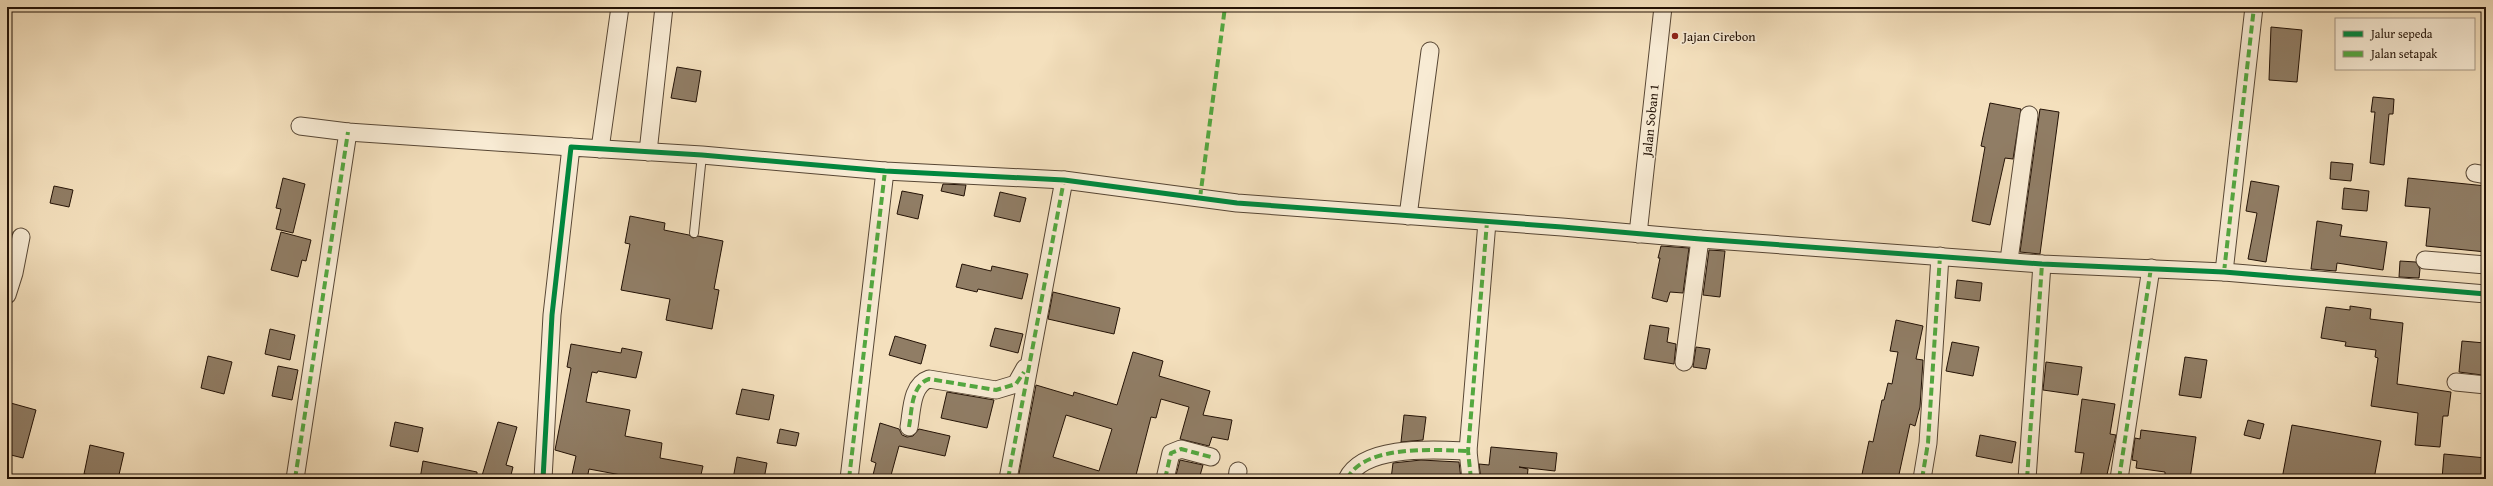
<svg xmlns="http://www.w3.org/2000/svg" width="2493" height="486" viewBox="0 0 2493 486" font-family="'Gentium Book Plus',serif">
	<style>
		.building { fill: #907d65; stroke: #231206; fill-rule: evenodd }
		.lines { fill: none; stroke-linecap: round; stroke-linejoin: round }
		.lane-casing { stroke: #574634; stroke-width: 10 }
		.street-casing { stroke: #574634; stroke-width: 19 }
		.lane { stroke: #f8ebd4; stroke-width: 8 }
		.street { stroke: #f8ebd4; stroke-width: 17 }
		.quiet { stroke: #53a840; stroke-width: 4; stroke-dasharray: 8 4; stroke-linecap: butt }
		.cycleway-casing { stroke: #f8ebd4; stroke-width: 8 }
		.cycleway { stroke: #00873e; stroke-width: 5 }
		.poi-dot { fill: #8f2418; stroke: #f8ebd4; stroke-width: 1.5 }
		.labels { text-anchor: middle; stroke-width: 3.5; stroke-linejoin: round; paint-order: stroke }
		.poi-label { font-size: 13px; fill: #231206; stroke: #f8ebd4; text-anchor: start }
		.street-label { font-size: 13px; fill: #231206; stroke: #f8ebd4 }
	</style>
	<rect width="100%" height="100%" fill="#f4e0bd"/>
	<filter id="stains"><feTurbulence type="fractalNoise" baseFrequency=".005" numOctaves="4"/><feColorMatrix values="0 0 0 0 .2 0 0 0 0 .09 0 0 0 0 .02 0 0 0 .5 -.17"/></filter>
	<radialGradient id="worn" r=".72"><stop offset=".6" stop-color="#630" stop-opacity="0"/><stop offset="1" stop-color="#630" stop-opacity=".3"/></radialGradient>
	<g class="building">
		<path d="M2271 27 2302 30 2297 82 2269 80Z"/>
		<path d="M677 67 701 71 696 102 671 98Z"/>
		<path d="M2373 97 2394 99 2393 114H2389L2384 165 2370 163 2375 112H2371Z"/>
		<path d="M1990 103 2021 109 2013 159 2005 158 1990 225 1972 221 1985 147 1981 146Z"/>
		<path d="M2040 109 2059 112 2040 254 2020 252Z"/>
		<path d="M2331 162 2353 164 2351 181 2330 179Z"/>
		<path d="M283 178 305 184 293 233 276 229 281 209 276 208Z"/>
		<path d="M2408 178 2486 186V252L2426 246 2430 208 2405 206Z"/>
		<path d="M2251 181 2279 186 2266 262 2248 259 2257 213 2246 211Z"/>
		<path d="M943 184 966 185 964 196 941 191Z"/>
		<path d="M54 186 73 190 69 207 50 203Z"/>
		<path d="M2344 188 2369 191 2367 211 2342 209Z"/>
		<path d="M902 191 923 195 918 219 897 214Z"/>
		<path d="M1000 192 1026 198 1020 222 994 216Z"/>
		<path d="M630 216 665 223 664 230 689 235 693 238 698 236 723 241 714 289 719 290 712 329 666 320 670 299 621 290 630 244 625 243Z"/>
		<path d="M2317 221 2342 225 2340 236 2387 242 2383 270 2337 263 2336 271 2311 269Z"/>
		<path d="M281 232 311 240 306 261 302 260 298 277 271 270Z"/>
		<path d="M1661 246 1689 248 1683 293 1670 292 1667 302 1652 298 1660 258H1658Z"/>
		<path d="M1709 250 1725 251 1720 297 1703 295Z"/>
		<path d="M2400 261 2416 262 2420 269 2419 278 2399 277Z"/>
		<path d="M962 264 991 271 992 266 1028 274 1022 299 978 289 977 292 956 287Z"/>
		<path d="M1957 280 1982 283 1980 301 1955 298Z"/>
		<path d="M1053 292 1120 308 1114 334 1048 319Z"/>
		<path d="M2350 306 2371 309 2370 319 2403 323 2397 384 2451 392 2448 416H2443L2440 447 2415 445 2418 413 2371 406 2378 358 2375 357 2376 350 2345 346 2346 342 2321 338 2326 307 2350 310Z"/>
		<path d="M1896 320 1923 326 1916 359 1923 360 1920 407 1915 426 1910 424 1898 479H1861L1869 441 1873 442 1882 400H1884L1888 383 1892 384 1898 352 1890 351Z"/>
		<path d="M1650 325 1669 328 1667 342 1676 344 1674 364 1644 359Z"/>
		<path d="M995 328 1023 334 1018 353 990 346Z"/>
		<path d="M270 329 295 335 290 360 265 354Z"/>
		<path d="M895 336 926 345 921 364 889 355Z"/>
		<path d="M2462 341 2485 343 2482 375 2459 372Z"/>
		<path d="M1952 342 1979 347 1973 376 1946 371Z"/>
		<path d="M571 344 621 353 622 348 642 352 636 378 598 371 597 373 592 372 586 402 630 410 625 436 662 443 660 458 703 466 700 479H621V475L589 469 587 479H571L576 456 555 450 571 368 567 367Z"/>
		<path d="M1696 347 1710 349 1706 369 1693 367Z"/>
		<path d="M1133 352 1163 361 1159 376 1210 391 1203 415 1232 420 1228 440 1212 437 1209 446 1180 439 1189 407 1161 399 1156 418 1151 417 1135 479H1018L1036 385 1073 396 1074 392 1117 405ZM1066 415 1112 429 1099 471 1053 457Z"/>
		<path d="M208 356 232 362 224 394 201 388Z"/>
		<path d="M2185 357 2207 360 2201 398 2179 395Z"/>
		<path d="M2046 362 2082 367 2078 395 2043 390Z"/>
		<path d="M278 366 298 370 292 400 272 396Z"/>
		<path d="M742 389 774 395 769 420 736 414Z"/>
		<path d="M947 392 994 400 987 428 941 418Z"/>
		<path d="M2082 399 2115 404 2110 434 2116 435 2106 479H2080L2084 453 2075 452Z"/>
		<path d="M7 402 36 410 23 458 7 454Z"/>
		<path d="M1404 415 1426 417 1423 440 1401 442Z"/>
		<path d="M2248 420 2264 424 2260 439 2244 435Z"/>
		<path d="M395 422 423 428 418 452 390 446Z"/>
		<path d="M498 422 517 427 506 465 513 467 510 479H481Z"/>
		<path d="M880 423 899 429 902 435 907 437 913 436 919 429 950 436 945 456 899 446 890 479H872L876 463 871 461Z"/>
		<path d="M2292 425 2381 441 2374 479H2282Z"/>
		<path d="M780 429 799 433 796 446 777 443Z"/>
		<path d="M2141 430 2196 437 2190 479 2165 477V472L2136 468 2137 461 2132 460 2135 438 2140 439Z"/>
		<path d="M1980 435 2016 442 2012 463 1976 456Z"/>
		<path d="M90 445 124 453 118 479 84 474Z"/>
		<path d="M1491 447 1557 453 1555 471 1519 467 1528 469 1527 479H1481L1479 464 1489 465Z"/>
		<path d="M2444 454 2486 458V479H2442Z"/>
		<path d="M737 457 767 463 764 479H733Z"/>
		<path d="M1180 460 1203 465 1199 479H1175Z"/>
		<path d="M1421 460 1459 462 1461 479 1410 475V479H1391L1393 463Z"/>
		<path d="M423 461 477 472V479H420Z"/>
	</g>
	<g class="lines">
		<defs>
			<path id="lane" d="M694 233 702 155"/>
			<g id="street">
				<path d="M300 126 348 132 571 147"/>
				<path d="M600 149 620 7"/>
				<path d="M648 152 664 7"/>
				<path d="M2475 173 2486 175"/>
				<path d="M1408 216 1430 51"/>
				<path d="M1638 234 1663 7"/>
				<path d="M2009 260 2029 115"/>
				<path d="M2425 260 2486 265"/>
				<path d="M2224 272 2254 7"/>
				<path d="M7 295 14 273 21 237"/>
				<path d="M1684 362 1700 239"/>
				<path d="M2456 382 2486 385"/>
				<path d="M909 427C912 411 911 385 929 379L996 390 1016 384 1025 368"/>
				<path d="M295 479 348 132"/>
				<path d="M543 479 552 315 571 147 702 155 885 171 1064 180 1237 203 1562 227 1700 239 2042 264 2224 272 2486 294"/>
				<path d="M849 479 885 171"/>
				<path d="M1008 479 1064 180"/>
				<path d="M1165 479 1171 453 1181 449 1211 457"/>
				<path d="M1237 479 1238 471"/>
				<path d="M1347 479C1364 444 1436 450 1468 451"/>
				<path d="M1471 479 1468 451 1487 222"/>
				<path d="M1922 479 1928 443 1940 256"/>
				<path d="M2027 479 2042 264"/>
				<path d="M2119 479 2151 268"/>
			</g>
		</defs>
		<use href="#lane" class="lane-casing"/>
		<use href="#street" class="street-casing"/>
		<use href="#lane" class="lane"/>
		<use href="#street" class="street"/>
		<g class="quiet">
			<path d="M1200 198 1225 7"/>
			<path d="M2224 272 2254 7"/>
			<path d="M909 427C912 411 911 385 929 379L996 390 1016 384 1024 372"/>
			<path d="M295 479 348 132"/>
			<path d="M849 479 885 171"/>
			<path d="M1008 479 1064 180"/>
			<path d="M1165 479 1171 453 1181 449 1211 457"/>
			<path d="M1347 479C1364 444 1436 450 1468 451"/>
			<path d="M1471 479 1468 451 1487 222"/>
			<path d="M1922 479 1928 443 1940 256"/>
			<path d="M2027 479 2042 264"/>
			<path d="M2119 479 2151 268"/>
		</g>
		<defs>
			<path id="cycleway" d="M543 479 552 315 571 147 702 155 885 171 1064 180 1237 203 1562 227 1700 239 2042 264 2224 272 2486 294"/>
		</defs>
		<use href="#cycleway" class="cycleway-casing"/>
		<use href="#cycleway" class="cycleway"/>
	</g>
	<circle class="poi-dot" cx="1675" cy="36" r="4"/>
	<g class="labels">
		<g class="poi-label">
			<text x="1683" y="41">Jajan Cirebon</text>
		</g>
		<g class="street-label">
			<text transform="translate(1650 120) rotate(-84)" y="5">Jalan Soban 1</text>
		</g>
	</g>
	<rect width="2493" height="486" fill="none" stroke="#f4e0bd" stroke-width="24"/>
	<rect x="8" y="8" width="2477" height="470" fill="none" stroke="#231206" stroke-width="2"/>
	<rect x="12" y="12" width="2469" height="462" fill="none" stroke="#231206"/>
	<rect x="2335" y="18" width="140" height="52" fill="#f8ebd4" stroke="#a39482"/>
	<rect x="2343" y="31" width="20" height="6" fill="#00873e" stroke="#a39482"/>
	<text x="2371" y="38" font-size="12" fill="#231206">Jalur sepeda</text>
	<rect x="2343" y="51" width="20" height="6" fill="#53a840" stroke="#a39482"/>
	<text x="2371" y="58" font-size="12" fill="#231206">Jalan setapak</text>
	<rect width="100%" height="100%" filter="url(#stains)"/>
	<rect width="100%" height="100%" fill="url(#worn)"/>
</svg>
